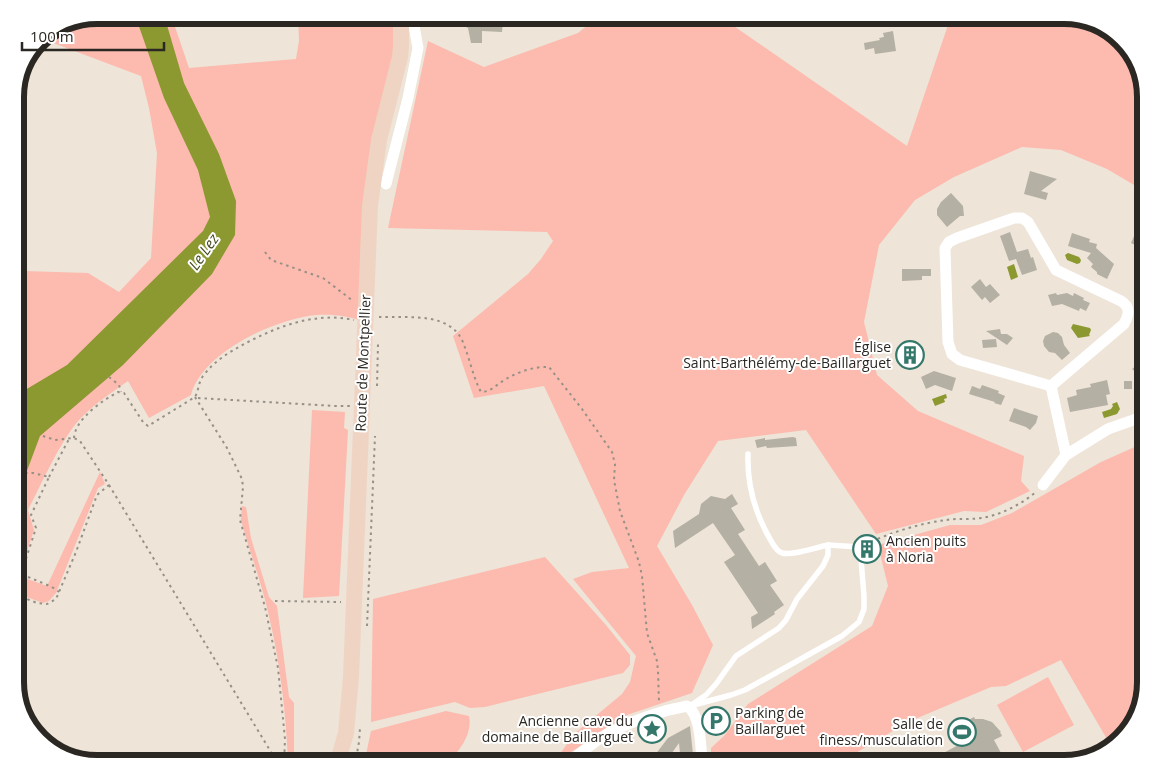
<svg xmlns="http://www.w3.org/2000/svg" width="1161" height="779" viewBox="0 0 1161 779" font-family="'Open Sans',sans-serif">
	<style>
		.green { fill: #fdbaae }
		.water { fill: #8c9830 }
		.building { fill: #b4b0a3 }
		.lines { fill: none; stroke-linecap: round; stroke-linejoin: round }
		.path { stroke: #979087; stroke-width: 2; stroke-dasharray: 2.5 4; stroke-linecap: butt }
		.lane { stroke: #fff; stroke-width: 5.5 }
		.street { stroke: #fff; stroke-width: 11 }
		.secondary { stroke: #efd4c3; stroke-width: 16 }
		.labels { text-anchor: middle; stroke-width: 4; stroke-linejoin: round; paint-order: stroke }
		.poi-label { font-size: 14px; fill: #2b2823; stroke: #fff; text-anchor: end }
		.street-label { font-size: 14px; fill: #2b2823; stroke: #fff }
		.water-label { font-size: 15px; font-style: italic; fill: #444a20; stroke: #fff }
		.rim { fill: none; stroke: #2b2823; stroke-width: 6 }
	</style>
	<rect width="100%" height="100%" fill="#eee4d8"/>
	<g class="green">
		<path d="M97 15H171L189 68 296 59 299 41 298 15H400L379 140 365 322C349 316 333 314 316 315 275 319 202 352 191 395L149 418 128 381C111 393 94 404 80 419 60 441 42 483 28 510L34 530 19 576 47 586 100 472 105 484 98 488 56 593 49 601 43 603 24 596 15 600V232L23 245V271L88 273 119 292 151 258 157 153 149 108 141 76 40 38Z"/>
		<path d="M600 15H718L907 146 947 28 946 15H1064L1110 29 1135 56 1146 97V192L1107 169 1061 150 1022 147 954 177 915 200 879 245 864 322 877 375 918 411 1024 456 1021 481 1030 491 986 512 964 511 876 534 806 430 718 441 684 495 657 546 692 605 713 645 692 693 627 715 553 764 574 734 622 694 630 682 636 656 573 579 592 572 629 568 544 386 474 398 453 336 528 274 541 259 553 241 547 232 388 228 428 41 484 67 578 33Z"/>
		<path d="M312 410 345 412 344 428 348 430 339 596 303 598Z"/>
		<path d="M1146 442V682L1132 728 1111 746 1061 660 1006 686 991 687 908 722 844 760 846 764H711V748L724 736 748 704 872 626 888 586 878 545 950 525H981L1012 513 1101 462Z"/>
		<path d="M242 506 246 507 251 538 269 597 277 606 289 697 294 703V764H286L288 761C286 712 280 661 268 612 261 581 249 550 241 520Z"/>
		<path d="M545 557 606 625 630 655V665L623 673 485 707 470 708 455 702 371 722 373 599Z"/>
		<path d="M1048 677 1074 725 1023 752 997 705Z"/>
		<path d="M446 711 469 716C473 734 458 753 446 764H364L371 731Z"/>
	</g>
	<g class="water">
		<path d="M135 15H164L184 83 219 154 236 201 235 235 212 274 123 365 40 436 19 492 15 528V396L67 365 203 231 210 217 198 170 164 98Z"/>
		<path d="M1068 253 1079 257 1081 260 1080 263 1077 264 1067 260 1065 255Z"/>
		<path d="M1014 264 1018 277 1011 280 1007 267Z"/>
		<path d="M1073 324 1090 328 1091 330 1089 335 1090 336 1078 338 1071 328Z"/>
		<path d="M946 394 947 398 944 399 945 402 935 406 932 399Z"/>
		<path d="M1117 402 1120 409 1117 414 1104 418 1102 412 1111 409 1113 406 1112 404Z"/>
	</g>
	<g class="building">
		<path d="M466 17 482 18V20L503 21 502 32 482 31V43H471L468 28 466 27Z"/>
		<path d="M893 31 896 51 875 54 874 48 865 50 864 43 880 40 879 38 884 37 883 33Z"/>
		<path d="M1030 171 1057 179 1041 191 1048 193 1046 200 1024 194Z"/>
		<path d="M951 193 963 206 964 216H960L947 227 937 215V209L941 202Z"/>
		<path d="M1010 232 1017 252 1028 249 1031 258 1033 257 1037 270 1022 275 1016 259 1009 261 1000 236Z"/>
		<path d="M1072 233 1090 239 1089 242 1097 244 1096 248 1114 264 1107 279 1097 274V272L1091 267 1093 264 1087 258 1091 253 1068 246Z"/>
		<path d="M1135 234 1146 239V254L1136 249 1137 246 1131 243Z"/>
		<path d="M902 269H931V276H922V280L902 281Z"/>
		<path d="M980 279 986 287 990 284 1000 295 990 303 985 297 982 300 971 287Z"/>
		<path d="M1056 293 1057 295 1067 293 1073 296 1074 293 1084 298 1083 300 1090 303 1086 311 1080 308 1079 311 1062 304 1052 306 1048 295Z"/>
		<path d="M1000 329 1001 334H1007L1013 338 1007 345 986 331Z"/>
		<path d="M1053 332 1058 333 1062 337 1064 345 1070 353 1062 360 1055 353 1049 352 1044 346 1043 341 1045 336Z"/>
		<path d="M996 339 997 347 983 348 982 340Z"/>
		<path d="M1146 364V381L1132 369 1137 365Z"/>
		<path d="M934 371 956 378 952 391 935 385 926 389 921 377Z"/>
		<path d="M1107 380 1110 394 1106 395 1108 405 1070 412 1067 398 1077 395 1076 390 1091 387 1090 384Z"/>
		<rect x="1124" y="381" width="8" height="8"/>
		<path d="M982 385 999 391 998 393 1005 396 1001 405 994 403 995 402 969 394 972 386 980 389Z"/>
		<path d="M1014 408 1038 416 1036 423 1030 430 1026 427 1009 421Z"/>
		<path d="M793 437 796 438 797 446 767 448 766 446 757 448 755 440 765 438V440Z"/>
		<path d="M732 494 738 504 731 508 745 530 738 534 759 566 765 562 777 581 770 585 784 605 774 612 775 614 752 629 751 617 758 613 724 562 735 555 713 523 675 548 673 531 699 514 701 504 711 496 725 499Z"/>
		<path d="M974 717 975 719H983L992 722 1001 732H1000L1002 736 994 740 1007 764H923L964 742 955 727Z"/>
		<path d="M690 726 694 764H681L679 743 664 764H648L668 738Z"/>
		<path d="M876 754 881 764H859Z"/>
	</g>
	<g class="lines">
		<g class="path">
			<path d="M265 252 271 260 323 278 353 301"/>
			<path d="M379 317C408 318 453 311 464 345 470 360 473 377 481 392 491 392 497 384 506 379 518 372 535 366 549 367L582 409 612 452 615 464 614 480 620 511 639 562 642 576 647 633 657 661 658 671 659 703"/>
			<path d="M109 377 119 385 121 392"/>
			<path d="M377 386 378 344"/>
			<path d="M195 397 227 448 242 479 243 487 240 520 265 607 278 668 285 739 284 764"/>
			<path d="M198 398 336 406H350"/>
			<path d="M74 438C75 419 103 400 118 392L124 393 143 422 148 426 195 397C199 390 198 383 203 376 215 360 231 351 248 342 281 325 317 312 354 320"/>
			<path d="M25 473H33L49 477 31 515 36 528 21 574 52 587 59 592"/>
			<path d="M49 477 69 439"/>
			<path d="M109 485 274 757 277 764"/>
			<path d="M866 544C889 533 921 523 946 520 958 518 969 520 981 518 1001 515 1020 505 1036 492"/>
			<path d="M275 601 341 602"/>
			<path d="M15 603 27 599 37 603 47 604 56 599 59 592 76 552 97 495 109 485 80 441 74 438 55 440 40 435"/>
			<path d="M367 626 375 436"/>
			<path d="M355 764 359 742 360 728"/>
		</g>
		<g class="lane">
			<path d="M748 454C747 484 755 513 770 539 773 544 776 551 782 553 792 556 817 547 828 545"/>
			<path d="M828 545 860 547 864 596V609L859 622 842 636 745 690 731 695 690 706 706 695 716 684 736 656 779 628 786 620 797 599 823 566 828 555Z"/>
		</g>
		<g class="street">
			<path d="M386 184 408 98 418 48 412 15"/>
			<path d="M1014 218H1022L1028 222 1056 270 1121 301C1131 307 1129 315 1124 324L1051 386 960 360 952 354 948 342 945 248 949 242 957 238Z"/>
			<path d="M1051 386 1066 455"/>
			<path d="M1043 485 1066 455 1108 429 1139 418 1146 422"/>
			<path d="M567 764C580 754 593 742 607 734 632 721 659 711 687 706 701 714 701 749 702 764"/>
		</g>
		<path class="secondary" d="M337 764 346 733 351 677 370 206 379 140 400 57 401 46V15"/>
	</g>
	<defs>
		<symbol id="building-ring" viewBox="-11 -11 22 22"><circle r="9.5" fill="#fff" stroke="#34786c" stroke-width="1.5"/><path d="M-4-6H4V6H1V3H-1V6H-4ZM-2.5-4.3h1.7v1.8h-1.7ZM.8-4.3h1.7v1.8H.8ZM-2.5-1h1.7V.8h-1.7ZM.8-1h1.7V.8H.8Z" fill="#34786c"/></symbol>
		<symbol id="parking-ring" viewBox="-11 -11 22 22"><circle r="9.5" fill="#fff" stroke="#34786c" stroke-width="1.5"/><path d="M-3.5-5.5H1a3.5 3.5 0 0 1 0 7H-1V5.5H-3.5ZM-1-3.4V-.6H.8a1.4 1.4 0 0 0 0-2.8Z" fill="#34786c"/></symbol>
		<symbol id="sight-ring" viewBox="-11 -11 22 22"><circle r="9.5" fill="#fff" stroke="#34786c" stroke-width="1.5"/><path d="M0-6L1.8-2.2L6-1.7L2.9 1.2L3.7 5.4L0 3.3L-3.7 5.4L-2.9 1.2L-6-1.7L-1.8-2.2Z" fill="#34786c"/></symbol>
		<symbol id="stadium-ring" viewBox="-11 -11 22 22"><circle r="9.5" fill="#fff" stroke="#34786c" stroke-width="1.5"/><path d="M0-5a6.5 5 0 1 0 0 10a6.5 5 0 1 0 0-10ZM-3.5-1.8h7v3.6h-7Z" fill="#34786c"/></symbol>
	</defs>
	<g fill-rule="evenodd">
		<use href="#building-ring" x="894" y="339" width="32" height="32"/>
		<use href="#building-ring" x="851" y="533" width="32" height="32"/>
		<use href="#parking-ring" x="700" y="705" width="32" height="32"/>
		<use href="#sight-ring" x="636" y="713" width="32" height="32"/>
		<use href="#stadium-ring" x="946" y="716" width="32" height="32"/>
	</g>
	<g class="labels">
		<g class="poi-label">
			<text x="891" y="352">Église<tspan x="891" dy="16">Saint-Barthélémy-de-Baillarguet</tspan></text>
			<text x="886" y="546" text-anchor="start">Ancien puits<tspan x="886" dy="16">à Noria</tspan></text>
			<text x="735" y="718" text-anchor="start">Parking de<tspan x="735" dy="16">Baillarguet</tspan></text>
			<text x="633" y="726">Ancienne cave du<tspan x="633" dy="16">domaine de Baillarguet</tspan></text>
			<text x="943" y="729">Salle de<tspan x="943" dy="16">finess/musculation</tspan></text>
		</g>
		<g class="street-label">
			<text transform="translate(363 363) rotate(-88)" y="5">Route de Montpellier</text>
		</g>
		<g class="water-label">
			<text transform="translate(204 252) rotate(-55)" y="5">Le Lez</text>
		</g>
	</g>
	<path d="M0 0H1161V779H0ZM97 24H1064A73 73 0 0 1 1137 97V682A73 73 0 0 1 1064 755H97A73 73 0 0 1 24 682V97A73 73 0 0 1 97 24Z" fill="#fff" fill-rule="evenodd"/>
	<path class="rim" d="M97 24H1064A73 73 0 0 1 1137 97V682A73 73 0 0 1 1064 755H97A73 73 0 0 1 24 682V97A73 73 0 0 1 97 24Z"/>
	<path d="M22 42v8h142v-8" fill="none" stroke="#2b2823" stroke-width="2.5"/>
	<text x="30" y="42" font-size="15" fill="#2b2823" stroke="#ffffff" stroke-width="4" paint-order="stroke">100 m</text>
</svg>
